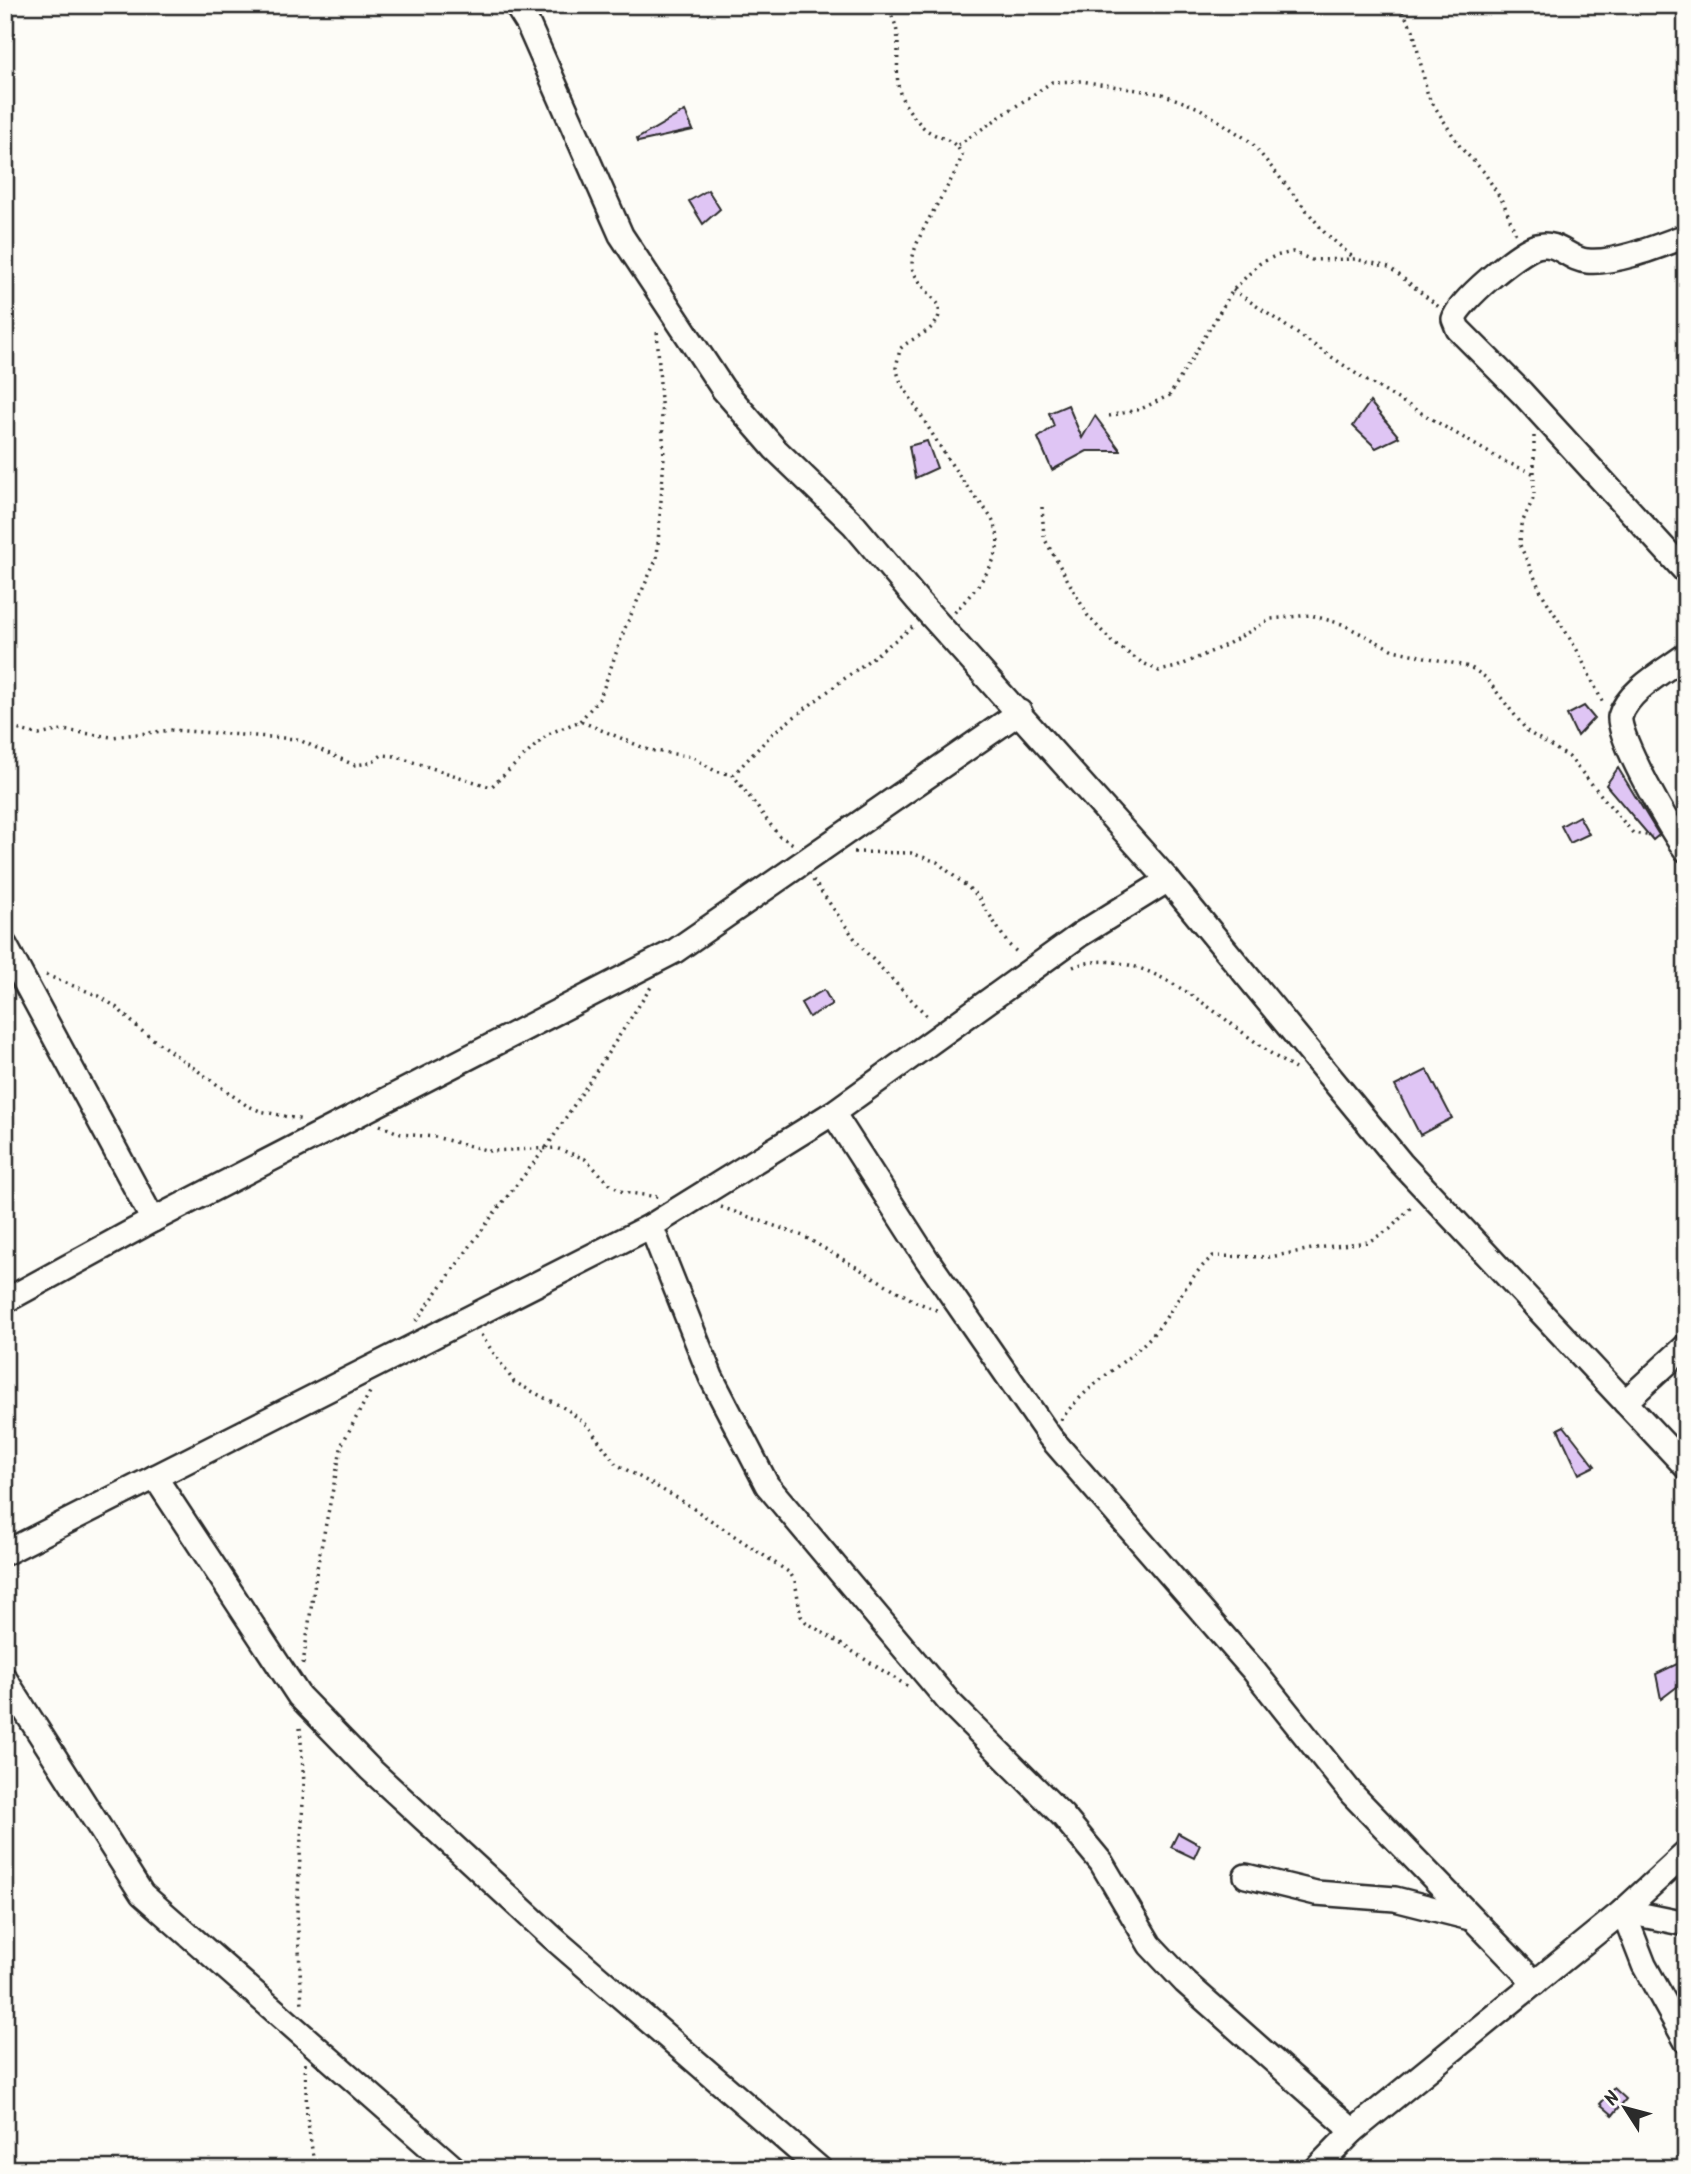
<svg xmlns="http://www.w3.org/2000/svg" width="1691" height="2174" viewBox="0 0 1691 2174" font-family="Kalam,sans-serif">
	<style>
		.building { fill: #dfc5f4; stroke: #2b2b2b; stroke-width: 2 }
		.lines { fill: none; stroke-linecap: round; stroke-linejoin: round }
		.street-casing { stroke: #2b2b2b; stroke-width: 28 }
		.path { stroke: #2b2b2b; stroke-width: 3.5; stroke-dasharray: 2 5; stroke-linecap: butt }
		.street { stroke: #fdfcf7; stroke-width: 23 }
	</style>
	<rect width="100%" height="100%" fill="#fdfcf7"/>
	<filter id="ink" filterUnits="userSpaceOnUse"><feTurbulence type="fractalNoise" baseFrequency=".0143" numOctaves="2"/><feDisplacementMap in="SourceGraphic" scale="14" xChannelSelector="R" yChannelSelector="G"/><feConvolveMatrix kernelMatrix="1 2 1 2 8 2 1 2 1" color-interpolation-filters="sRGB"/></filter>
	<g filter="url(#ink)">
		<g class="building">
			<path d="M685 111 693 130 638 142 637 139Z"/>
			<path d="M708 190 720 209 703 224 689 201Z"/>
			<path d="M1370 402 1399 437 1376 448 1353 426Z"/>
			<path d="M1068 405 1082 438 1095 416 1121 451H1087L1052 470 1038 438 1054 426 1049 413Z"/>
			<path d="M927 441 937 468 915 478 909 446Z"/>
			<path d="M1584 706 1594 718 1577 736 1567 715Z"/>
			<path d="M1618 768 1659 835 1653 840 1606 785Z"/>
			<path d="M1579 816 1589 834 1570 843 1561 826Z"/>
			<path d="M824 990 832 1004 809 1017 801 1003Z"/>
			<path d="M1427 1070 1452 1118 1420 1135 1395 1086Z"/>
			<path d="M1564 1426 1595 1466 1579 1474 1558 1429Z"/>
			<path d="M1679 1663 1686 1680 1661 1699 1656 1674Z"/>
			<path d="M1178 1833 1200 1845 1194 1858 1171 1847Z"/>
			<path d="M1614 2088 1626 2099 1613 2115 1600 2104Z"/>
		</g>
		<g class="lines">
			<defs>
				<g id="street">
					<path d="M516 5 528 24 621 235 723 389 775 449 854 525 918 601 1168 880 1401 1163 1686 1467"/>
					<path d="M1686 236C1659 246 1615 264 1587 261 1569 260 1557 240 1537 246 1519 251 1458 302 1454 319L1458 329 1522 393 1686 572"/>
					<path d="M1686 655C1666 670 1627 691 1620 717 1616 734 1672 834 1686 850"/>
					<path d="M5 945 153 1220"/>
					<path d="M833 1113 926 1258 1050 1437 1254 1671 1352 1794 1535 1983"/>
					<path d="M651 1226 711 1377 767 1485 950 1703 1063 1816 1101 1862 1150 1945 1185 1982 1353 2131"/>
					<path d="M5 1301 153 1220 675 951 1020 712"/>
					<path d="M1625 1402 1686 1346"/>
					<path d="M155 1477 299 1696 370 1769 553 1938 820 2169"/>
					<path d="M5 1553 651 1226 833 1113 1081 934 1168 880"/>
					<path d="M5 1679 142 1894 455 2169"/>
					<path d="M1246 1876 1316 1893 1395 1899 1470 1918"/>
					<path d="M1623 1911 1644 1965 1686 2041"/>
					<path d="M1623 1911 1686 1924"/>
					<path d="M1316 2169 1353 2131 1623 1911 1686 1853"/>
				</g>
			</defs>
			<use href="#street" class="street-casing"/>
			<g class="path">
				<path d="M883 5C910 30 890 68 901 96 905 106 915 119 923 127 937 140 954 136 962 155 953 186 913 234 912 264 911 276 931 295 938 304 946 330 913 335 900 349L896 368 901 383C922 416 942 452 965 484 974 497 992 514 996 529 1006 559 972 593 954 613"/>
				<path d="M1399 5 1413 30 1428 96 1461 148 1484 172 1504 204 1516 235"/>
				<path d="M958 145 1052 82 1081 81 1162 94 1199 108 1251 142 1325 233 1355 259"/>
				<path d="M1233 290 1367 381 1503 461 1535 474"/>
				<path d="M1109 416 1141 409 1170 395 1233 290 1259 264 1275 256 1293 252 1312 260 1355 259 1389 267 1439 307"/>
				<path d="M1534 436V497L1521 525 1520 545 1541 592 1577 650 1604 705"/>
				<path d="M1042 507 1044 538 1088 616 1112 642 1141 662 1159 671 1177 667 1226 645 1271 619 1310 615 1342 624 1393 650 1470 667 1485 677 1528 732 1569 757 1633 833 1652 836"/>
				<path d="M580 721 600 698 625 628 657 558 664 457 657 329"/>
				<path d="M5 726 39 735 62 730 112 737 172 730 297 739 354 765 370 763 382 755 394 756 491 787 548 734 580 721 649 750 693 757 715 771 733 775 779 836 795 845"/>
				<path d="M733 775 773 733 914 626"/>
				<path d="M854 852 911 853 937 862 977 895 1008 944 1019 954"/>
				<path d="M813 880 860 946 929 1018"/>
				<path d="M1073 967C1148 937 1235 1035 1295 1069"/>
				<path d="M46 975 99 996 116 1007 143 1032 246 1105 260 1111 303 1120"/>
				<path d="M380 1125 401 1134 435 1137 490 1151 556 1148 585 1159 611 1185 623 1192 658 1197"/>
				<path d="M721 1207 803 1236 916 1302 939 1311"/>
				<path d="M416 1321 495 1212 548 1145 651 987"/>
				<path d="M481 1335 514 1382 568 1410 588 1426 616 1464 679 1499 790 1573 795 1581 801 1616 806 1622 907 1686"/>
				<path d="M1061 1420C1086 1384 1126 1365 1155 1332 1176 1307 1188 1277 1213 1256L1270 1257 1317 1248 1368 1242 1390 1229 1412 1206"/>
				<path d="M303 1664 317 1568 342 1444 370 1392"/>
				<path d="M300 1728 304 1783 297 1912 302 2006"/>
				<path d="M305 2063 307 2117 315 2169"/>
			</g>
			<use href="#street" class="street"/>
		</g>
	</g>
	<rect width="1691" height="2174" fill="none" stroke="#fdfcf7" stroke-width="28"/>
	<rect x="14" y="14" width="1663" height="2146" fill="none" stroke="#2b2b2b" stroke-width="2.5" filter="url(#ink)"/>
	<g transform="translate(1625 2108) rotate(306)" stroke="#fdfcf7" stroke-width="5" paint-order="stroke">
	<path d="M0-5L12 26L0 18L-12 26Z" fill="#2b2b2b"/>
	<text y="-10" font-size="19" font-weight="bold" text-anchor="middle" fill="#2b2b2b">N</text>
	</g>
</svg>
